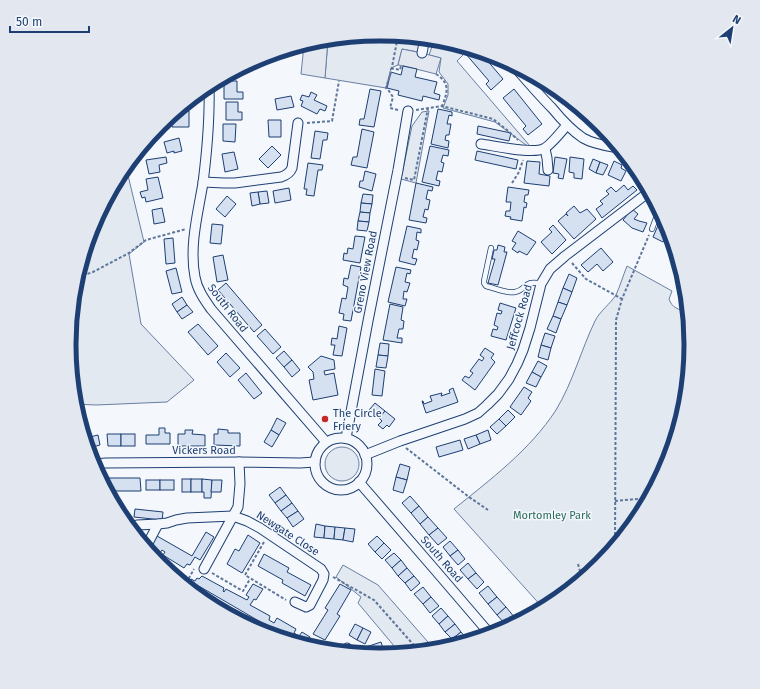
<svg xmlns="http://www.w3.org/2000/svg" width="760" height="689" viewBox="0 0 760 689" font-family="'Fira Sans',sans-serif">
	<style>
		.green { fill: #e3e9f0; stroke: #687fa3 }
		.parking { fill: #e3e8f0; stroke: #687fa3 }
		.building { fill: #d5e0f0; stroke: #1d3f73 }
		.lines { fill: none; stroke-linecap: round; stroke-linejoin: round }
		.service-casing { stroke: #1d3f73; stroke-width: 6 }
		.minor-casing { stroke: #1d3f73; stroke-width: 11 }
		.path { stroke: #5e769c; stroke-width: 2; stroke-dasharray: 3 2; stroke-linecap: butt }
		.service { stroke: #f4f7fb; stroke-width: 4.5 }
		.minor { stroke: #f4f7fb; stroke-width: 9 }
		.poi-dot { fill: #c62828; stroke: #f4f7fb; stroke-width: 1.5 }
		.labels { text-anchor: middle; stroke-width: 3; stroke-linejoin: round; paint-order: stroke }
		.street-label { font-size: 11px; fill: #1d3f73; stroke: #f4f7fb }
		.poi-label { font-size: 11px; fill: #1d3f73; stroke: #f4f7fb; text-anchor: start }
		.park-label { font-size: 11px; fill: #2c6c60; stroke: #f4f7fb }
		.rim { fill: none; stroke: #1d3f73; stroke-width: 5 }
	</style>
	<rect width="100%" height="100%" fill="#f4f7fb"/>
	<g class="green">
		<path d="M380 34 420 38 418 52 402 49 398 65 391 68 386 88 325 78 328 39Z"/>
		<path d="M434 41H444L469 49 457 61 530 146 526 145 495 122 443 108 448 95V84L439 72 441 58 429 55Z"/>
		<path d="M429 111 416 183 401 179 412 126 422 112Z"/>
		<path d="M126 167 144 242 129 254 141 324 194 380 167 402 96 405 75 404 70 344 76 284 93 225 122 172Z"/>
		<path d="M627 266 672 291 669 299C672 308 678 309 687 312L690 345 684 405 667 464 638 517 599 564 552 603 543 608 454 509C491 479 530 450 556 410 573 382 581 350 595 321 600 311 610 304 616 295 620 286 623 276 627 266Z"/>
		<circle cx="342" cy="464" r="17"/>
		<path d="M343 565 378 585 435 650 400 653 358 603 361 597 336 577Z"/>
	</g>
	<g class="parking">
		<path d="M328 39 325 78 301 74 304 45 320 40Z"/>
		<path d="M402 49 422 53 441 58 436 74 404 66 398 65Z"/>
	</g>
	<g class="building">
		<path d="M470 49 480 52 503 79 491 90 486 84 489 81 465 53Z"/>
		<path d="M274 54V60H256L261 58Z"/>
		<path d="M403 66 417 69 415 77 437 82 434 93 440 95 439 100 423 96 422 101 398 95 399 91 387 88 391 72 401 75Z"/>
		<path d="M224 81H237V92H243V99H224Z"/>
		<path d="M370 89 381 91 374 127 359 125 360 119H364Z"/>
		<path d="M514 89 542 124 528 135 523 129 526 126 503 98Z"/>
		<path d="M311 92 317 95 314 100 327 106 325 111 320 109 317 114 301 106 303 101 300 100 302 95 309 97Z"/>
		<path d="M562 94 575 105 572 107Z"/>
		<path d="M291 96 294 107 277 110 275 99Z"/>
		<path d="M226 102H238V112H242V120H226Z"/>
		<path d="M185 105V111H189V127H172V122L176 121V114H174Z"/>
		<path d="M438 109 452 112V116L449 115 447 124H451L449 135H446L445 140 449 141 448 148 431 144Z"/>
		<path d="M584 112 595 122 593 123Z"/>
		<path d="M268 120H281V137H269Z"/>
		<path d="M223 124H236L235 142 223 141Z"/>
		<path d="M478 126 511 133 509 141 477 134Z"/>
		<path d="M362 129 374 132 367 168 351 165 353 157H357Z"/>
		<path d="M315 131 328 133 327 140H323L320 159 311 158Z"/>
		<path d="M179 138 182 151 174 153V151L167 153 164 142Z"/>
		<path d="M272 146 281 155 268 168 259 159Z"/>
		<path d="M430 146 449 150 448 156 443 155 441 162 444 163 442 172 438 171 436 180 440 181 439 186 422 182Z"/>
		<path d="M477 151 518 160 516 169 475 160Z"/>
		<path d="M234 152 238 169 225 172 222 154Z"/>
		<path d="M166 157 167 163 159 165 160 172 149 174 146 160Z"/>
		<path d="M555 157 567 159 563 179 558 178 559 174 553 173Z"/>
		<path d="M570 157 584 159 582 179 574 178V173L569 172Z"/>
		<path d="M593 159 600 162 596 173 589 169Z"/>
		<path d="M527 161 540 162 539 174 550 176 549 186 524 183Z"/>
		<path d="M614 161 622 165 621 168 626 171 621 181 608 175Z"/>
		<path d="M600 162 608 165 603 175 596 173Z"/>
		<path d="M308 163 323 165 322 170H318L314 196 306 195 307 189H304Z"/>
		<path d="M365 171 376 174 372 191 359 187 360 181H363Z"/>
		<path d="M158 177 163 198 146 202 145 197 142 198 140 192 148 190 146 179Z"/>
		<path d="M416 183 433 187 432 191 428 190 426 199 430 200 428 210 425 209 423 217 427 218 426 223 409 220Z"/>
		<path d="M624 185 628 190 633 186 637 190 602 218 596 209 603 204 600 201 609 194 606 191 611 187 616 192Z"/>
		<path d="M508 187 529 190 528 195H525L524 202 527 203 526 208 524 207 522 221 510 219 511 217 505 216 506 211H510L511 202H506Z"/>
		<path d="M289 188 291 200 275 203 273 191Z"/>
		<path d="M267 191 269 203 260 204 258 192Z"/>
		<path d="M258 192 260 204 252 206 250 193Z"/>
		<path d="M363 194 373 195 372 204 361 203Z"/>
		<path d="M227 196 236 204 225 217 216 209Z"/>
		<path d="M361 203 372 204 370 213 360 212Z"/>
		<path d="M574 206 580 213 587 209 596 219 574 239 558 221 566 214 568 216 566 213Z"/>
		<path d="M162 208 165 222 154 224 152 210Z"/>
		<path d="M632 209 638 214 634 219 639 221 647 223 643 232 632 228 623 220Z"/>
		<path d="M360 212 370 213 369 222 358 221Z"/>
		<path d="M358 221 369 222 367 231 357 230Z"/>
		<path d="M660 221 666 224 667 226 673 246 666 243 668 238 665 237 663 242 653 237Z"/>
		<path d="M212 224 223 225 221 244 210 243Z"/>
		<path d="M553 225 566 240 552 254 541 242 552 232 549 229Z"/>
		<path d="M407 226 421 229V233L417 232 416 240 419 241 417 250 414 249 412 258 417 259 415 265 399 261Z"/>
		<path d="M518 231 536 242 527 255 519 251 518 253 512 249 516 243 512 241Z"/>
		<path d="M355 236 365 237 360 263 343 260 344 253 347 254 348 248 353 249Z"/>
		<path d="M173 238 175 263 166 264 164 239Z"/>
		<path d="M498 245 505 247 504 252H507L498 285 488 283 495 259H492L494 250H497Z"/>
		<path d="M601 248 613 262 603 271 597 264 588 272 581 265Z"/>
		<path d="M223 255 228 280 217 282 213 257Z"/>
		<path d="M351 265 361 267 351 321 343 320 344 314 339 313 342 298 346 299 348 287 343 285 344 278 348 279Z"/>
		<path d="M396 267 411 270 410 274 407 273 405 282 410 283 407 292 404 291 403 299H407L405 306 388 302Z"/>
		<path d="M176 268 182 292 172 294 166 271Z"/>
		<path d="M569 274 577 278 572 292 563 288Z"/>
		<path d="M226 283 262 325 254 332 218 290Z"/>
		<path d="M563 288 572 292 567 305 558 302Z"/>
		<path d="M182 297 187 305 177 312 172 304Z"/>
		<path d="M558 302 567 305 561 319 553 316Z"/>
		<path d="M500 303 516 308 506 340 491 336 493 329 497 330 498 327 494 325 497 313 501 314 502 311 498 310Z"/>
		<path d="M390 304 403 307 401 320 404 321 403 329H399L397 338H402V343L383 340Z"/>
		<path d="M187 305 193 312 182 319 177 312Z"/>
		<path d="M553 316 561 319 556 333 547 329Z"/>
		<path d="M198 324 218 346 208 355 188 332Z"/>
		<path d="M339 326 347 328 342 356 333 355 335 345H331L332 338 337 339Z"/>
		<path d="M265 329 281 347 273 354 257 336Z"/>
		<path d="M545 333 555 336 551 348 541 345Z"/>
		<path d="M380 343 389 344 388 356 378 355Z"/>
		<path d="M541 345 551 348 548 360 538 357Z"/>
		<path d="M485 348 494 354 491 358 495 362 475 390 462 380 465 376 469 378 473 373 470 371 479 359 482 361 484 358 480 355Z"/>
		<path d="M284 351 292 360 284 367 276 358Z"/>
		<path d="M226 353 240 368 230 377 217 362Z"/>
		<path d="M378 355 388 356 386 368 376 367Z"/>
		<path d="M321 356 334 360 335 369 324 371 325 375 334 373 338 395 313 400 309 380 314 379 313 372 308 367Z"/>
		<path d="M292 360 300 370 292 377 284 367Z"/>
		<path d="M538 361 547 366 541 377 532 372Z"/>
		<path d="M375 369 385 371 382 396 372 395Z"/>
		<path d="M532 372 541 377 536 387 526 383Z"/>
		<path d="M246 373 262 393 254 399 238 380Z"/>
		<path d="M524 387 532 392 528 398 531 401 521 415 510 407Z"/>
		<path d="M453 388 458 402 426 413 422 401H423L424 404 432 401 430 396 442 393 441 396 450 393 449 390Z"/>
		<path d="M375 403 385 411 379 418 369 410Z"/>
		<path d="M508 410 515 417 506 426 499 419Z"/>
		<path d="M385 411 395 419 389 427 387 425 383 429 378 425 382 421 379 418Z"/>
		<path d="M277 418 286 423 279 435 271 430Z"/>
		<path d="M499 419 506 426 497 434 490 427Z"/>
		<path d="M159 428H165V433H170V444H146V435H159Z"/>
		<path d="M218 429 228 430V433H240V446L214 445V434H218Z"/>
		<path d="M185 430H193L192 434 205 435V446H178V434H185Z"/>
		<path d="M271 430 279 435 272 447 264 442Z"/>
		<path d="M488 430 491 440 480 444 476 435Z"/>
		<path d="M107 434H121V446H108Z"/>
		<rect x="121" y="434" width="14" height="12"/>
		<path d="M98 435 100 445 89 448 86 438Z"/>
		<path d="M476 435 480 444 468 449 464 439Z"/>
		<path d="M460 440 463 450 439 457 436 447Z"/>
		<path d="M400 464 410 467 407 480 396 477Z"/>
		<path d="M396 477 407 480 403 493 393 490Z"/>
		<path d="M102 478H140L141 491H108Z"/>
		<rect x="182" y="479" width="9" height="13"/>
		<rect x="191" y="479" width="11" height="13"/>
		<path d="M202 479 212 480 211 498H204V492H202Z"/>
		<rect x="146" y="480" width="14" height="10"/>
		<rect x="160" y="480" width="14" height="10"/>
		<path d="M212 480H222L221 492H211Z"/>
		<path d="M280 487 286 495 275 503 269 495Z"/>
		<path d="M286 495 292 503 281 511 275 503Z"/>
		<path d="M410 496 419 506 411 513 402 503Z"/>
		<path d="M292 503 298 511 287 518 281 511Z"/>
		<path d="M419 506 428 517 420 524 411 513Z"/>
		<path d="M135 509 163 512 162 520 134 517Z"/>
		<path d="M298 511 304 519 293 527 287 518Z"/>
		<path d="M428 517 438 528 429 535 420 524Z"/>
		<path d="M316 524 325 526 324 538 314 537Z"/>
		<path d="M325 526 335 527 334 539 324 538Z"/>
		<path d="M335 527 345 528 343 540 334 539Z"/>
		<path d="M345 528 355 529 353 542 343 540Z"/>
		<path d="M438 528 447 538 438 545 429 535Z"/>
		<path d="M206 532 214 537 200 560 195 557 190 565 187 564 184 568 163 555 165 552 162 550 159 554 150 548 157 536 192 556Z"/>
		<path d="M248 535 260 543 242 573 227 564 235 549 239 551Z"/>
		<path d="M377 536 384 543 375 552 368 544Z"/>
		<path d="M450 541 458 550 450 556 443 547Z"/>
		<path d="M384 543 391 550 382 559 375 552Z"/>
		<path d="M458 550 465 559 458 565 450 556Z"/>
		<path d="M394 553 401 560 392 568 385 560Z"/>
		<path d="M264 554 289 568 287 572 311 585 305 596 282 583 283 580 258 566Z"/>
		<path d="M401 560 407 568 398 576 392 568Z"/>
		<path d="M468 563 476 573 468 579 460 570Z"/>
		<path d="M407 568 414 576 405 583 398 576Z"/>
		<path d="M476 573 484 582 477 589 468 579Z"/>
		<path d="M202 576 224 588 223 591 224 592 226 589 247 600 249 597 246 595 253 584 263 589 256 600 254 599 250 605 270 616 269 620 274 623 277 618 296 629 294 633 299 636 302 632 310 637 305 645 295 642 197 585 193 591 183 583 185 580 189 582 191 579 195 581 197 578 199 579Z"/>
		<path d="M414 576 420 583 411 591 405 583Z"/>
		<path d="M340 584 351 590 337 614 340 616 325 640 313 634 328 610 325 608Z"/>
		<path d="M488 586 497 597 488 604 479 593Z"/>
		<path d="M423 587 431 597 423 604 414 594Z"/>
		<path d="M431 597 439 606 430 613 423 604Z"/>
		<path d="M497 597 506 607 497 615 488 604Z"/>
		<path d="M506 607 515 618 506 625 497 615Z"/>
		<path d="M441 608 448 616 439 624 432 616Z"/>
		<path d="M448 616 455 624 445 632 439 624Z"/>
		<path d="M515 618 518 621 507 627 506 625Z"/>
		<path d="M355 624 363 628 357 640 349 635Z"/>
		<path d="M455 624 461 632 452 639 445 632Z"/>
		<path d="M363 628 371 632 365 644 357 640Z"/>
		<path d="M461 632 468 640 466 641 456 644 452 639Z"/>
		<path d="M381 642 385 654 380 655 365 654 363 648Z"/>
	</g>
	<g class="lines">
		<defs>
			<g id="service">
				<path d="M652 229 659 210"/>
				<path d="M491 248 484 281V283L486 286C495 288 506 294 515 292 527 290 524 279 541 284"/>
			</g>
			<g id="minor">
				<path d="M422 53 425 38"/>
				<path d="M515 67C527 81 539 95 552 108 561 119 571 130 583 138 593 144 607 146 618 148"/>
				<path d="M209 85C210 118 207 151 203 183 198 213 189 246 195 277 197 289 204 299 211 309L326 442"/>
				<path d="M481 144C495 146 532 154 543 149 549 147 562 131 567 125"/>
				<path d="M545 149 547 158 548 170"/>
				<path d="M203 182 224 183H235L281 177C287 175 290 173 292 168L298 123"/>
				<path d="M346 438 368 321 398 170 408 111"/>
				<circle cx="341" cy="464" r="26"/>
				<path d="M365 455 400 441 465 419 478 413 487 405 498 394 509 379 517 364 523 350 530 328 541 284 550 269 565 256 649 192"/>
				<path d="M93 464 106 463 239 462 300 463 315 462"/>
				<path d="M359 482 436 571 490 634"/>
				<path d="M137 525 158 524 167 523 176 520 187 518 233 516 247 521 260 528 321 569 324 574 323 580 310 605 306 607 295 602"/>
				<path d="M146 547 158 524"/>
				<path d="M204 569 233 516 238 507 240 484 239 462"/>
				<path d="M347 648 348 652"/>
			</g>
		</defs>
		<use href="#service" class="service-casing"/>
		<use href="#minor" class="minor-casing"/>
		<g class="path">
			<path d="M391 68 400 70 401 66"/>
			<path d="M436 74C450 83 448 92 442 106"/>
			<path d="M398 110 390 108 393 97 389 91 386 88 391 72 398 36"/>
			<path d="M416 110 442 106 493 119 507 130 518 140"/>
			<path d="M307 123 332 121 339 81"/>
			<path d="M405 178 414 180 428 108"/>
			<path d="M512 183 519 172 523 160"/>
			<path d="M572 263 586 279 622 299"/>
			<path d="M78 277 93 272 129 253 146 240 186 229"/>
			<path d="M71 357V326"/>
			<path d="M406 448 469 497 488 510"/>
			<path d="M615 501 648 498"/>
			<path d="M264 542 245 575 286 600"/>
			<path d="M615 545 616 320 622 299 649 235"/>
			<path d="M578 564 582 578"/>
			<path d="M212 573 243 591 250 579"/>
			<path d="M333 577 374 600 419 651"/>
			<path d="M178 578 181 580 183 575 189 578 194 569"/>
		</g>
		<use href="#service" class="service"/>
		<use href="#minor" class="minor"/>
	</g>
	<circle class="poi-dot" cx="325" cy="419" r="4"/>
	<g class="labels">
		<g class="street-label">
			<text transform="translate(365 272) rotate(-79)" y="4">Greno View Road</text>
			<text transform="translate(228 308) rotate(52)" y="4">South Road</text>
			<text transform="translate(519 317) rotate(-74)" y="4">Jeffcock Road</text>
			<text x="204" y="454">Vickers Road</text>
			<text transform="translate(288 533) rotate(33)" y="4">Newgate Close</text>
			<text transform="translate(442 559) rotate(49)" y="4">South Road</text>
		</g>
		<g class="poi-label">
			<text x="333" y="417">The Circle<tspan x="333" dy="13">Friery</tspan></text>
		</g>
		<g class="park-label">
			<text x="552" y="519">Mortomley Park</text>
		</g>
	</g>
	<path d="M0 0H760V689H0ZM379 41H381A303 303 0 0 1 684 344V345A303 303 0 0 1 381 648H379A303 303 0 0 1 76 345V344A303 303 0 0 1 379 41Z" fill="#e3e8f0" fill-rule="evenodd"/>
	<path class="rim" d="M379 41H381A303 303 0 0 1 684 344V345A303 303 0 0 1 381 648H379A303 303 0 0 1 76 345V344A303 303 0 0 1 379 41Z"/>
	<g transform="translate(732 28) rotate(30)" stroke="#f4f7fb" stroke-width="3" paint-order="stroke">
	<path d="M0-3L7 15L0 10L-7 15Z" fill="#1d3f73"/>
	<text y="-6" font-size="11" font-weight="bold" text-anchor="middle" fill="#1d3f73">N</text>
	</g>
	<path d="M10 26v6h79v-6" fill="none" stroke="#1d3f73" stroke-width="2"/>
	<text x="16" y="26" font-size="12" fill="#1d3f73" stroke="#f4f7fb" stroke-width="3" paint-order="stroke">50 m</text>
</svg>
